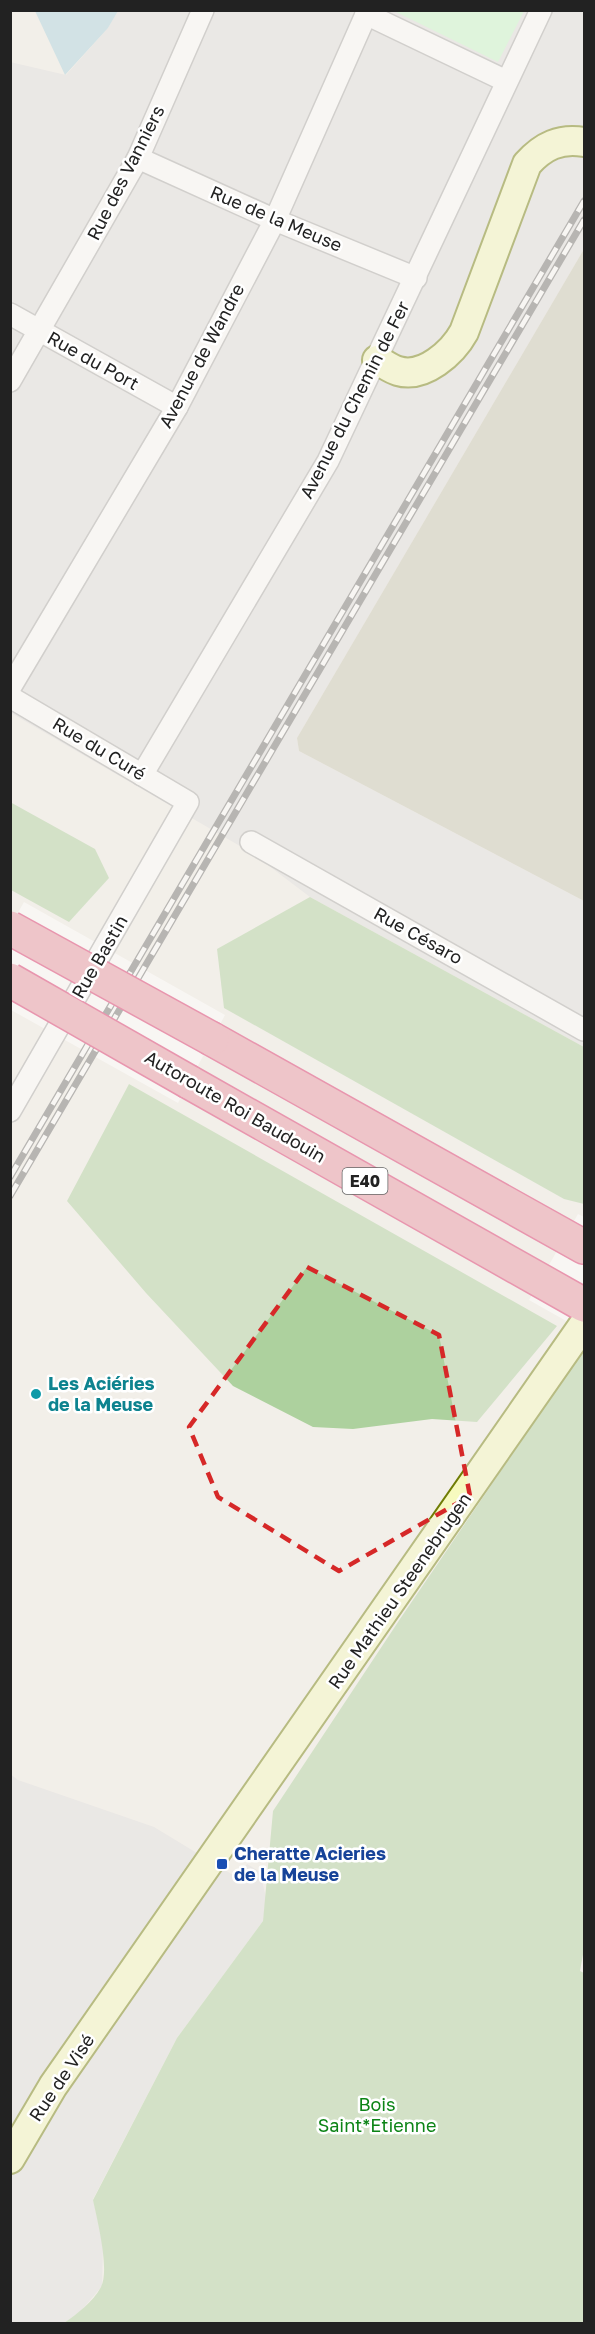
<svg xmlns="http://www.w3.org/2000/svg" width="595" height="2334" viewBox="0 0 595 2334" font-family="'Golos Text',sans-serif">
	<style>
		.residential { fill: #e0dfdf }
		.construction { fill: #c7c7b4 }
		.forest { fill: #add19e }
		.park { fill: #c8facc }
		.water { fill: #aad3df }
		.pier { fill: #fff }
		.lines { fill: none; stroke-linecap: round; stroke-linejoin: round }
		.street-casing { stroke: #a9a9a9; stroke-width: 24 }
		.secondary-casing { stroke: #707d05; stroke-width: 32 }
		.highway-casing { stroke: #dc2a67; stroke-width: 36 }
		.street { stroke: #fff; stroke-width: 21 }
		.secondary { stroke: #f7fabf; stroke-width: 28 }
		.highway { stroke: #e892a2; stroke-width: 33 }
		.rail-casing { stroke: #707070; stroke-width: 7 }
		.rail { stroke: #fff; stroke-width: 4.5; stroke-dasharray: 14; stroke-linecap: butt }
		.highway-bridge-casing { stroke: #dc2a67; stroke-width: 36; stroke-linecap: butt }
		.highway-bridge { stroke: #e892a2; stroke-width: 33 }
		.marked { fill: none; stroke: #d62828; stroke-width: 4.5; stroke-dasharray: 12 8; stroke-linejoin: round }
		.culture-dot { fill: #0f9aa8; stroke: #fff; stroke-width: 2 }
		.transit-dot { fill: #1a4fb4; stroke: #fff; stroke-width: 2 }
		.labels { text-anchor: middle; stroke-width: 5; stroke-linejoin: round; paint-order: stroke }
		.shield { fill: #fff; stroke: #646464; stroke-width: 1.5 }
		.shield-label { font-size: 16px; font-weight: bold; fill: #222 }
		.street-label { font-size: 18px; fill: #222; stroke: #fff }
		.culture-label { font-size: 18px; font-weight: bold; fill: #0d838f; stroke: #fff; text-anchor: start }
		.transit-label { font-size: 18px; font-weight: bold; fill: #164399; stroke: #fff; text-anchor: start }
		.park-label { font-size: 18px; fill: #0c8416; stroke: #fff }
	</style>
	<rect width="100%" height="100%" fill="#f2efe9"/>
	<g class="residential">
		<path d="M118 11H584V249L297 738 299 751 584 901V1047L310 897 252 853 11 713 10 62 66 75 108 28Z"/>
		<path d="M10 1774 18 1780 154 1827 238 1878 247 1864 260 1872 266 1898 263 1921 177 2038 93 2199 103 2245 102 2286 81 2311 64 2323H11Z"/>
	</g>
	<path class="construction" d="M584 249V901L299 751 297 738Z"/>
	<g class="forest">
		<path d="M10 802 95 849 109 878 69 922 11 890Z"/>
		<path d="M310 897 584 1047V1204L564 1199 224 1008 217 949Z"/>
		<path d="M129 1084 557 1326 477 1422 432 1419 353 1429 313 1427 233 1386 146 1293 67 1201Z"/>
		<path d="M584 1349V1949L580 1971 584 1973V2323H64C77 2314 93 2302 101 2287 110 2270 97 2219 93 2200L177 2038 263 1921 273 1811 400 1619Z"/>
	</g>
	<path class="park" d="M394 11H524L498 62Z"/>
	<path class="water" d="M35 11H118L108 28 65 75Z"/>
	<g class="pier">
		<path d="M24 902 225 1015 178 1103 11 1010V925Z"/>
		<path d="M578 1214 584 1217V1331L529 1300Z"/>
	</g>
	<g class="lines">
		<defs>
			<g id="street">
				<path d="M366 14 506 81"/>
				<path d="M138 158 275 220 416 278"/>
				<path d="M10 314 177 407"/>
				<path d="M10 381 138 158 203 10"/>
				<path d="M10 688 177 407 275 220 368 10"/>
				<path d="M10 697 188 802 10 1111"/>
				<path d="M142 775 328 461 541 10"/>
				<path d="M251 842 584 1030"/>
			</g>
			<g id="secondary">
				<path d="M377 360C383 363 391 369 398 371 424 379 453 352 464 332L527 164C543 146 560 138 584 142"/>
				<path d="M10 2159 53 2086 584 1324"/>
			</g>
			<g id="highway">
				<path d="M212 1039 584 1247"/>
				<path d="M189 1082 584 1305"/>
			</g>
		</defs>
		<use href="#street" class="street-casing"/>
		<use href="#secondary" class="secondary-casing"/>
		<use href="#highway" class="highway-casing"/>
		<use href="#street" class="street"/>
		<use href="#secondary" class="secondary"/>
		<use href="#highway" class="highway"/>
		<defs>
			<g id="rail">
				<path d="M10 1177 584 201"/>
				<path d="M10 1196 584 220"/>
			</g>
		</defs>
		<use href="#rail" class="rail-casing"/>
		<use href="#rail" class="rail"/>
		<defs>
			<g id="highway-bridge">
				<path d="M10 928 212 1039"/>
				<path d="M10 980 189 1082"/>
			</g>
		</defs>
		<use href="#highway-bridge" class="highway-bridge-casing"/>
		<use href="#highway-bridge" class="highway-bridge"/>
	</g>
	<path d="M0 0H595V2334H0ZM307 1267 439 1335 470 1496 339 1571 218 1497 189 1427Z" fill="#f2efe9" fill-opacity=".55" fill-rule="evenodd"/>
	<path class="marked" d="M307 1267 439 1335 470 1496 339 1571 218 1497 189 1427Z"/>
	<circle class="culture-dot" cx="36" cy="1394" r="6"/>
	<rect class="transit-dot" x="216" y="1858" width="12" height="12" rx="3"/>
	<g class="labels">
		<rect class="shield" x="342.5" y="1168" width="45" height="26" rx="4.5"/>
		<g class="shield-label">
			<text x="365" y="1187">E40</text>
		</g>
		<g class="street-label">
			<text transform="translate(126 173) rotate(-63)" y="6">Rue des Vanniers</text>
			<text transform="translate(276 219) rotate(23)" y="6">Rue de la Meuse</text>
			<text transform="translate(202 356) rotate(-62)" y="6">Avenue de Wandre</text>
			<text transform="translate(93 361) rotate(29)" y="6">Rue du Port</text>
			<text transform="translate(355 400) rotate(-63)" y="6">Avenue du Chemin de Fer</text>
			<text transform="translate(99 749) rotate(31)" y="6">Rue du Curé</text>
			<text transform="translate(418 936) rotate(29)" y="6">Rue Césaro</text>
			<text transform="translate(100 957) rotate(-60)" y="6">Rue Bastin</text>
			<text transform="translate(235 1107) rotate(30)" y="6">Autoroute Roi Baudouin</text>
			<text transform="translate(400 1591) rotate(-55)" y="6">Rue Mathieu Steenebrugen</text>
			<text transform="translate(62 2078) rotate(-56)" y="6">Rue de Visé</text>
		</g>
		<g class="culture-label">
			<text x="48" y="1390">Les Aciéries<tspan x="48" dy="21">de la Meuse</tspan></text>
		</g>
		<g class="transit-label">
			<text x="234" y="1860">Cheratte Acieries<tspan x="234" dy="21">de la Meuse</tspan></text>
		</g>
		<g class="park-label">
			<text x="377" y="2111">Bois<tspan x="377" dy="21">Saint*Etienne</tspan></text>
		</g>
	</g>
	<rect width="595" height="2334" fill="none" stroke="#222222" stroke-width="24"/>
</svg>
